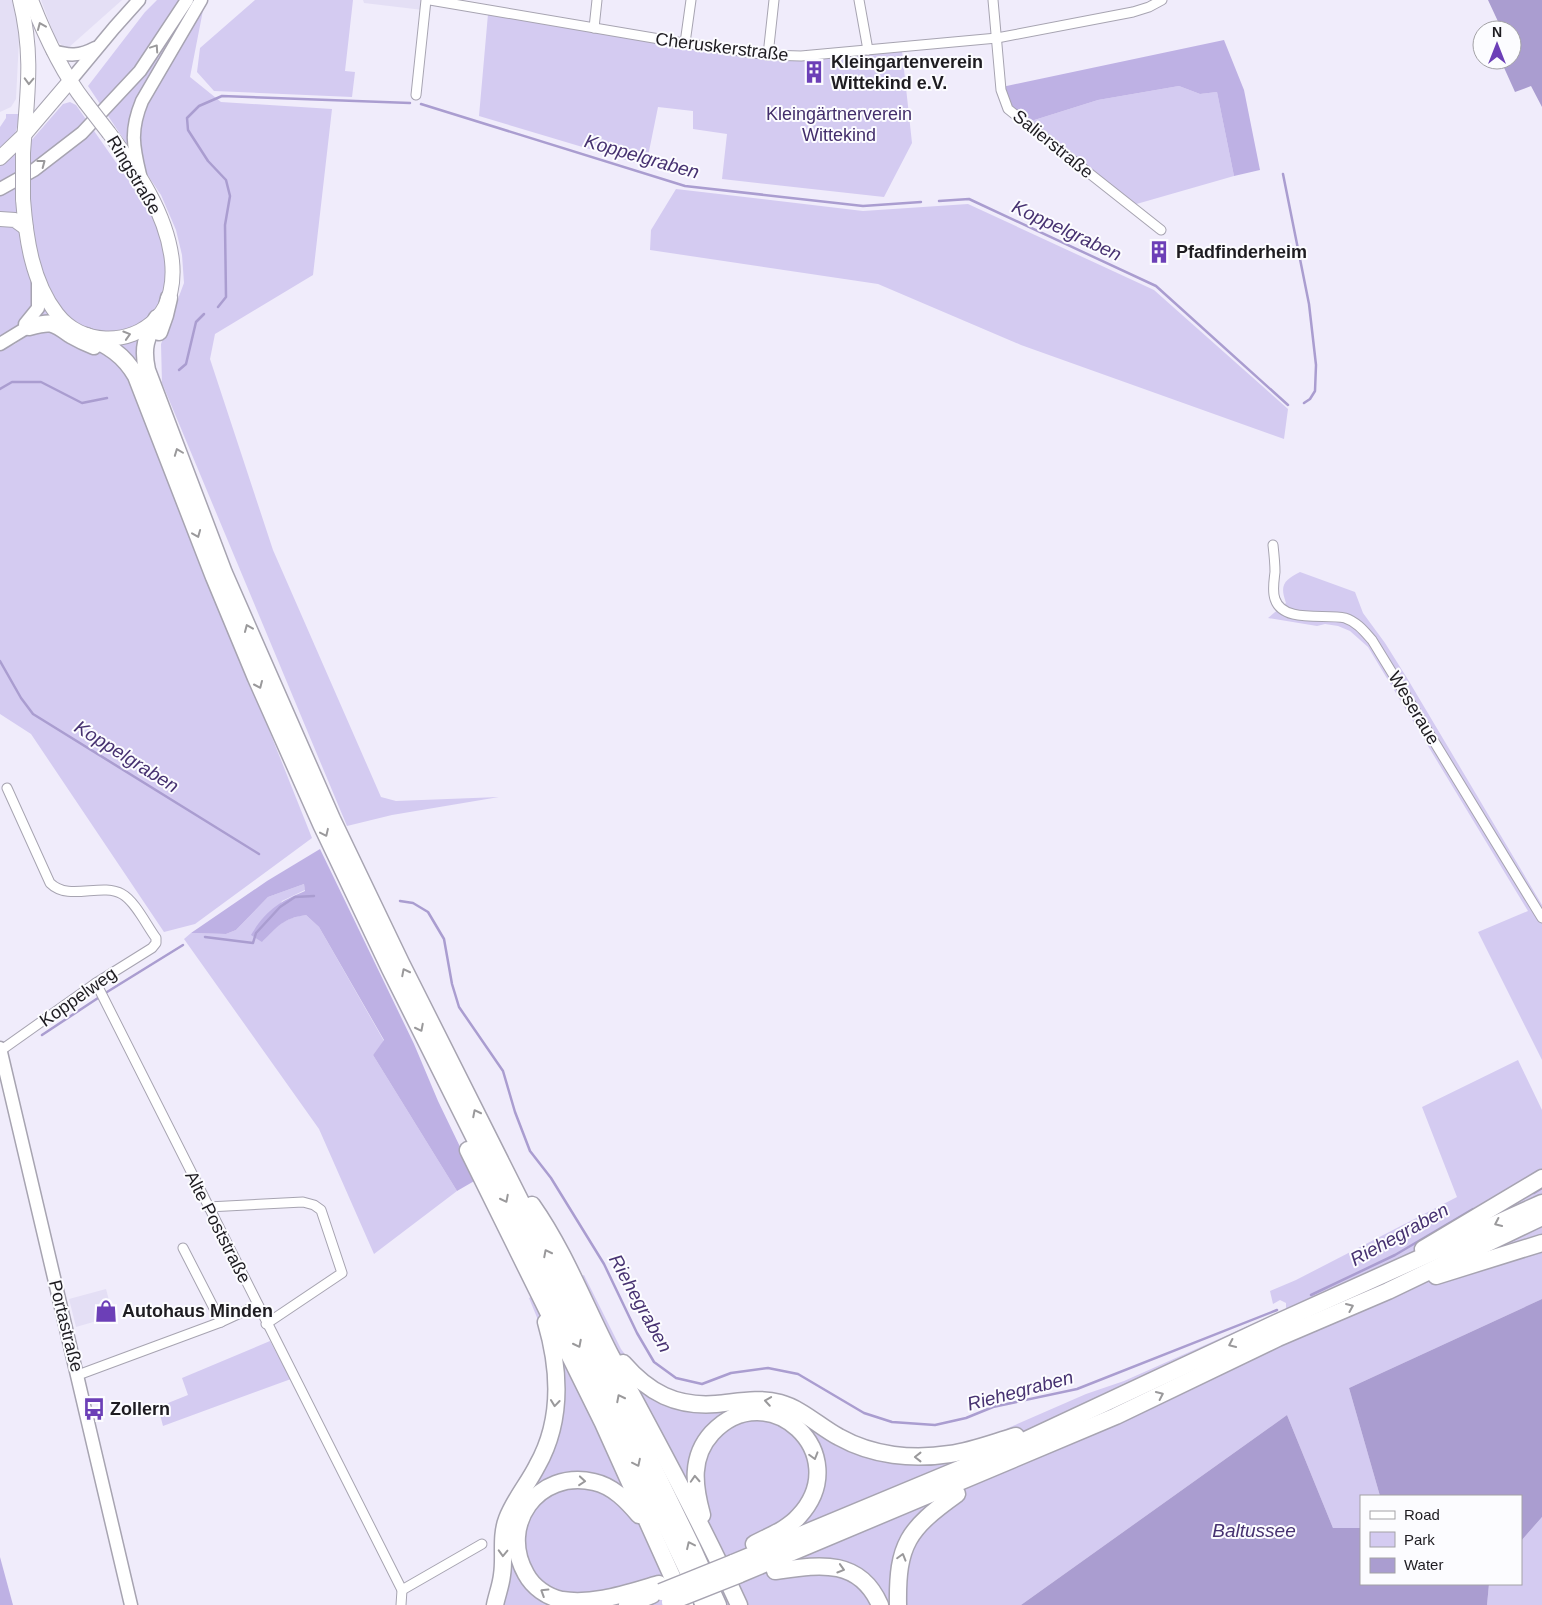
<svg xmlns="http://www.w3.org/2000/svg" width="1542" height="1605" viewBox="0 0 1542 1605" font-family="Arial,sans-serif">
	<style>
		.built { fill: #e4dff5 }
		.green { fill: #d4cbf1 }
		.forest { fill: #beb1e4 }
		.water { fill: #aa9dd0 }
		.lines { fill: none; stroke-linecap: round; stroke-linejoin: round }
		.stream { stroke: #aa9dd0; stroke-width: 2.5 }
		.street-casing { stroke: #a7a4b1; stroke-width: 11 }
		.secondary-casing { stroke: #a7a4b1; stroke-width: 15 }
		.primary-casing { stroke: #a7a4b1; stroke-width: 16 }
		.highway-casing { stroke: #a7a4b1; stroke-width: 19 }
		.street { stroke: #fff; stroke-width: 9 }
		.secondary { stroke: #fff; stroke-width: 12 }
		.primary { stroke: #fff; stroke-width: 14 }
		.highway { stroke: #fff; stroke-width: 16 }
		.primary-bridge-casing { stroke: #a7a4b1; stroke-width: 16; stroke-linecap: butt }
		.highway-bridge-casing { stroke: #a7a4b1; stroke-width: 19; stroke-linecap: butt }
		.primary-bridge { stroke: #fff; stroke-width: 14 }
		.highway-bridge { stroke: #fff; stroke-width: 16 }
		.oneway { stroke: #9a999b }
		.labels { text-anchor: middle; stroke-width: 4; stroke-linejoin: round; paint-order: stroke }
		.street-label { font-size: 18px; fill: #1e1c21; stroke: #fcfcff }
		.poi-label { font-size: 18px; font-weight: bold; fill: #1e1c21; stroke: #fcfcff; text-anchor: start }
		.park-label { font-size: 18px; fill: #422d6b; stroke: #fcfcff }
		.water-label { font-size: 19px; font-style: italic; fill: #473271; stroke: #fcfcff }
	</style>
	<rect width="100%" height="100%" fill="#f0ecfb"/>
	<g class="built">
		<path d="M0 0H15L20 20 16 99 11 107 0 112Z"/>
		<path d="M41 0H122L68 48 63 46 56 40Z"/>
		<path d="M363 0H424L423 10 364 3Z"/>
		<path d="M106 1289 114 1319 107 1318 76 1327 69 1299Z"/>
	</g>
	<g class="green">
		<path d="M157 0H205L190 77 221 102 332 109 313 275 215 334 210 359 273 550 381 797 396 801 499 797 392 815 347 826 162 383 161 344 184 283 182 255 176 230 161 195 88 86 145 12Z"/>
		<path d="M255 0H353L345 71 355 72 352 97 214 91 197 72 200 48Z"/>
		<path d="M488 14 764 57 902 51 912 143 884 197 722 179 727 134 693 129V111L658 107 646 166 479 116Z"/>
		<path d="M1179 86 1200 94 1217 92 1234 176 1133 205 1028 122 1098 100Z"/>
		<path d="M70 102 76 105 154 217 166 251 168 276 163 302 145 332 129 378 312 838 195 924 164 932 31 734 0 714V351L15 344 34 331 29 316 0 338V166L16 151 30 142 63 104Z"/>
		<path d="M6 114H19C16 136 15 138 0 154V127L6 118Z"/>
		<path d="M676 189 863 211 968 204 1154 290 1288 409 1284 439 1021 345 878 284 650 250 651 230Z"/>
		<path d="M1300 572 1355 592 1363 613 1385 643 1407 678 1542 905V1060L1478 932 1528 911 1368 647 1350 631 1338 626 1325 624 1317 626 1268 618 1286 603C1279 584 1285 580 1300 572Z"/>
		<path d="M304 884 305 890 282 901 262 942C277 926 283 918 306 915L319 927 384 1041 373 1055 457 1191 374 1254 319 1129 184 939 191 933 226 934 236 930 268 897Z"/>
		<path d="M1518 1060 1542 1110V1299L1349 1388 1380 1496H1361V1528H1333L1287 1415 1021 1605H489L551 1406 545 1337 529 1298 584 1275 621 1349 639 1373 683 1397 829 1423 862 1441 893 1448 930 1450 960 1446 992 1435 1086 1394 1124 1381 1286 1309V1303L1280 1300 1273 1304 1270 1291 1296 1280 1457 1197 1422 1107Z"/>
		<path d="M270 1341 291 1379 163 1426 158 1407 188 1395 182 1378Z"/>
		<path d="M1542 1517V1605H1487L1489 1584H1521V1541Z"/>
	</g>
	<g class="forest">
		<path d="M1224 40 1244 90 1260 170 1234 176 1217 92 1200 94 1179 86 1098 100 1028 122 1007 106 1002 87Z"/>
		<path d="M320 849 414 1044 438 1101 476 1180 457 1191 373 1055 384 1040 319 927 306 915C283 918 277 927 262 942L251 935C266 910 279 902 305 891L304 884 268 897 236 930 226 934 191 933 267 881Z"/>
		<path d="M0 1557 13 1605H0Z"/>
	</g>
	<g class="water">
		<path d="M1488 0H1542V107L1531 86 1515 92 1501 61 1512 60V30H1502Z"/>
		<path d="M1542 1299V1517L1521 1541V1496H1380L1349 1388Z"/>
		<path d="M1287 1415 1333 1528H1361V1584H1489L1487 1605H1021Z"/>
	</g>
	<g class="lines">
		<g class="stream">
			<path d="M421 104 685 186 863 206 921 202"/>
			<path d="M1283 174 1309 304 1316 365 1315 391 1310 399 1304 403"/>
			<path d="M939 201 969 199 1156 286 1288 405"/>
			<path d="M218 307 226 297 225 225 230 196 226 180 208 161 188 130 187 118 199 106 222 96 410 103"/>
			<path d="M179 370 186 364 196 322 204 314"/>
			<path d="M0 389 12 382H41L82 403 107 398"/>
			<path d="M0 661 21 698 33 714 259 854"/>
			<path d="M400 901 413 903 428 912 444 939 452 984 459 1007 503 1071 515 1112 530 1151 551 1178 604 1264 637 1333 654 1362 676 1378 702 1384 731 1373 768 1368 798 1374 864 1413 892 1422 935 1425 966 1418 993 1407 1077 1389 1277 1310"/>
			<path d="M205 937 253 943 256 933 280 907 295 897 314 896"/>
			<path d="M107 992 183 945"/>
			<path d="M42 1035 98 998"/>
			<path d="M1534 1193 1542 1188"/>
			<path d="M1311 1295 1395 1255 1473 1209"/>
		</g>
		<defs>
			<g id="street">
				<path d="M430 0 683 43 768 55 801 56 997 38 1133 12 1149 7 1162 0"/>
				<path d="M859 0 868 50"/>
				<path d="M993 0 1001 90 1008 109 1161 230"/>
				<path d="M594 28 597 0"/>
				<path d="M685 43 691 0"/>
				<path d="M768 55 774 0"/>
				<path d="M416 95 426 0"/>
				<path d="M1273 545C1274 554 1275 563 1275 572 1274 581 1272 591 1275 599 1283 624 1326 613 1345 618 1357 622 1364 631 1372 640L1542 918"/>
				<path d="M96 983 402 1590 401 1605"/>
				<path d="M0 1051 96 983 152 948 156 943V938C147 926 135 901 122 894 101 882 69 902 50 883L7 788"/>
				<path d="M208 1207 303 1202 314 1205 321 1210 342 1273 266 1324"/>
				<path d="M183 1248 221 1322"/>
				<path d="M78 1375 221 1322 258 1305"/>
				<path d="M402 1590 482 1544"/>
			</g>
			<g id="secondary">
				<path d="M53 51C69 56 80 56 95 48"/>
				<path d="M70 81 114 28 139 0"/>
				<path d="M140 175C133 146 130 130 142 101L201 0"/>
				<path d="M0 189 34 170 82 133 140 71 187 0"/>
				<path d="M25 324 38 308V282"/>
				<path d="M0 344 36 322"/>
				<path d="M0 1048 131 1605"/>
			</g>
			<g id="primary">
				<path d="M20 0C34 56 27 96 23 153"/>
				<path d="M31 0C45 36 61 71 85 102"/>
				<path d="M0 158 24 135 70 81"/>
				<path d="M23 199C26 238 32 282 57 314 81 345 129 347 157 318 171 304 174 280 172 261 167 214 137 170 109 133"/>
				<path d="M0 219 15 220 26 228"/>
			</g>
			<g id="highway">
				<path d="M157 318C146 338 142 347 147 370L224 573 332 819 401 963 627 1413 692 1547 718 1605"/>
				<path d="M29 327C52 321 52 322 71 335 78 339 86 343 94 346"/>
				<path d="M159 332 165 315 169 298"/>
				<path d="M86 336C108 345 124 355 136 376L214 577 256 678 321 824 390 969 615 1419 704 1605"/>
				<path d="M468 1150 603 1423 685 1605"/>
				<path d="M532 1205C565 1252 585 1306 611 1356 655 1438 700 1520 739 1605"/>
				<path d="M1423 1249 1542 1178"/>
				<path d="M1436 1276 1542 1243"/>
				<path d="M623 1363C649 1393 676 1407 716 1404 738 1402 758 1397 780 1403 802 1409 820 1427 839 1437 873 1456 913 1460 950 1454 972 1451 995 1442 1016 1436"/>
				<path d="M639 1515C627 1501 613 1486 594 1482 538 1469 498 1525 526 1574 533 1587 547 1597 562 1600 594 1605 627 1593 659 1584"/>
				<path d="M702 1515C694 1486 690 1457 712 1433 768 1373 856 1454 799 1516 788 1529 769 1536 754 1544"/>
				<path d="M733 1563 998 1453 1276 1323 1542 1203"/>
				<path d="M775 1571C818 1565 859 1557 880 1605"/>
				<path d="M738 1575 1116 1416 1278 1338 1388 1291 1542 1217"/>
				<path d="M495 1605C497 1595 501 1585 502 1575 505 1557 500 1537 507 1519 514 1500 528 1484 537 1466 562 1422 560 1370 546 1322"/>
				<path d="M627 1605 652 1595"/>
				<path d="M898 1605C897 1544 908 1529 957 1494"/>
			</g>
		</defs>
		<use href="#street" class="street-casing"/>
		<use href="#secondary" class="secondary-casing"/>
		<use href="#primary" class="primary-casing"/>
		<use href="#highway" class="highway-casing"/>
		<use href="#street" class="street"/>
		<use href="#secondary" class="secondary"/>
		<use href="#primary" class="primary"/>
		<use href="#highway" class="highway"/>
		<defs>
			<g id="primary-bridge">
				<path d="M85 102 109 133"/>
				<path d="M23 199V153"/>
			</g>
			<g id="highway-bridge">
				<path d="M661 1592 733 1563"/>
				<path d="M670 1602 738 1575"/>
			</g>
		</defs>
		<use href="#primary-bridge" class="primary-bridge-casing"/>
		<use href="#highway-bridge" class="highway-bridge-casing"/>
		<use href="#primary-bridge" class="primary-bridge"/>
		<use href="#highway-bridge" class="highway-bridge"/>
	</g>
	<defs><path id="oneway-chevron" d="M-2-3.5L2.5 0L-2 3.5" fill="none" stroke-width="1.6" stroke-linecap="round" stroke-linejoin="round" transform="scale(1.25)"/></defs>
	<g class="oneway">
		<use href="#oneway-chevron" transform="translate(41 26) rotate(-113)"/>
		<use href="#oneway-chevron" transform="translate(155 48) rotate(-56)"/>
		<use href="#oneway-chevron" transform="translate(29 81) rotate(92)"/>
		<use href="#oneway-chevron" transform="translate(42 163) rotate(-37)"/>
		<use href="#oneway-chevron" transform="translate(127 335) rotate(-17)"/>
		<use href="#oneway-chevron" transform="translate(178 452) rotate(-111)"/>
		<use href="#oneway-chevron" transform="translate(197 534) rotate(68)"/>
		<use href="#oneway-chevron" transform="translate(248 628) rotate(-113)"/>
		<use href="#oneway-chevron" transform="translate(259 685) rotate(66)"/>
		<use href="#oneway-chevron" transform="translate(325 833) rotate(65)"/>
		<use href="#oneway-chevron" transform="translate(405 972) rotate(-117)"/>
		<use href="#oneway-chevron" transform="translate(420 1028) rotate(63)"/>
		<use href="#oneway-chevron" transform="translate(476 1113) rotate(-117)"/>
		<use href="#oneway-chevron" transform="translate(505 1199) rotate(63)"/>
		<use href="#oneway-chevron" transform="translate(1498 1223) rotate(155)"/>
		<use href="#oneway-chevron" transform="translate(547 1253) rotate(-117)"/>
		<use href="#oneway-chevron" transform="translate(1350 1307) rotate(-23)"/>
		<use href="#oneway-chevron" transform="translate(578 1344) rotate(63)"/>
		<use href="#oneway-chevron" transform="translate(1232 1344) rotate(155)"/>
		<use href="#oneway-chevron" transform="translate(1160 1395) rotate(-25)"/>
		<use href="#oneway-chevron" transform="translate(620 1398) rotate(-117)"/>
		<use href="#oneway-chevron" transform="translate(768 1401) rotate(-171)"/>
		<use href="#oneway-chevron" transform="translate(555 1403) rotate(96)"/>
		<use href="#oneway-chevron" transform="translate(814 1456) rotate(74)"/>
		<use href="#oneway-chevron" transform="translate(918 1457) rotate(-180)"/>
		<use href="#oneway-chevron" transform="translate(637 1463) rotate(64)"/>
		<use href="#oneway-chevron" transform="translate(695 1479) rotate(-93)"/>
		<use href="#oneway-chevron" transform="translate(582 1481) rotate(5)"/>
		<use href="#oneway-chevron" transform="translate(690 1545) rotate(-115)"/>
		<use href="#oneway-chevron" transform="translate(503 1553) rotate(92)"/>
		<use href="#oneway-chevron" transform="translate(902 1557) rotate(-74)"/>
		<use href="#oneway-chevron" transform="translate(841 1569) rotate(17)"/>
		<use href="#oneway-chevron" transform="translate(544 1592) rotate(-148)"/>
	</g>
	<defs>
		<symbol id="building-bare" viewBox="-9 -9 18 18"><path d="M-4-6H4V6H1V3H-1V6H-4ZM-2.5-4.3h1.7v1.8h-1.7ZM.8-4.3h1.7v1.8H.8ZM-2.5-1h1.7V.8h-1.7ZM.8-1h1.7V.8H.8Z" fill="#6c3fb7" stroke="#fcfcff" stroke-width="2.5" paint-order="stroke"/></symbol>
		<symbol id="shop-bare" viewBox="-9 -9 18 18"><path d="M-5-2.5h2.3a2.7 3.5 0 0 1 5.4 0H5L5.5 6h-11ZM-1.5-2.5h3a1.5 2.3 0 0 0-3 0Z" fill="#6c3fb7" stroke="#fcfcff" stroke-width="2.5" paint-order="stroke"/></symbol>
		<symbol id="bus-bare" viewBox="-9 -9 18 18"><path d="M-5-6H5V4H4V6H2V4H-2V6H-4V4H-5ZM-3.5-4V0h7V-4ZM-3.5 1.2v1.5H-2V1.2ZM2 1.2v1.5H3.5V1.2Z" fill="#6c3fb7" stroke="#fcfcff" stroke-width="2.5" paint-order="stroke"/></symbol>
	</defs>
	<g fill-rule="evenodd">
		<use href="#building-bare" x="798" y="56" width="32" height="32"/>
		<use href="#building-bare" x="1143" y="236" width="32" height="32"/>
		<use href="#shop-bare" x="90" y="1295" width="32" height="32"/>
		<use href="#bus-bare" x="78" y="1393" width="32" height="32"/>
	</g>
	<g class="labels">
		<g class="street-label">
			<text transform="translate(722 47) rotate(7)" y="6">Cheruskerstraße</text>
			<text transform="translate(1053 144) rotate(39)" y="6">Salierstraße</text>
			<text transform="translate(134 175) rotate(59)" y="6">Ringstraße</text>
			<text transform="translate(1414 708) rotate(59)" y="6">Weseraue</text>
			<text transform="translate(78 997) rotate(-35)" y="6">Koppelweg</text>
			<text transform="translate(218 1227) rotate(63)" y="6">Alte Poststraße</text>
			<text transform="translate(66 1326) rotate(76)" y="6">Portastraße</text>
		</g>
		<g class="poi-label">
			<text x="831" y="68">Kleingartenverein<tspan x="831" dy="21">Wittekind e.V.</tspan></text>
			<text x="1176" y="258">Pfadfinderheim</text>
			<text x="122" y="1317">Autohaus Minden</text>
			<text x="110" y="1415">Zollern</text>
		</g>
		<g class="park-label">
			<text x="839" y="120">Kleingärtnerverein<tspan x="839" dy="21">Wittekind</tspan></text>
		</g>
		<g class="water-label">
			<text transform="translate(642 156) rotate(16)" y="7">Koppelgraben</text>
			<text transform="translate(1067 230) rotate(25)" y="7">Koppelgraben</text>
			<text transform="translate(127 756) rotate(32)" y="7">Koppelgraben</text>
			<text transform="translate(1399 1234) rotate(-29)" y="7">Riehegraben</text>
			<text transform="translate(641 1303) rotate(61)" y="7">Riehegraben</text>
			<text transform="translate(1020 1390) rotate(-15)" y="7">Riehegraben</text>
			<text x="1254" y="1537">Baltussee</text>
		</g>
	</g>
	<rect x="1360" y="1495" width="162" height="90" fill="#fcfcff" stroke="#a3a2a6"/>
	<rect x="1370" y="1511" width="25" height="8" fill="#ffffff" stroke="#a3a2a6"/>
	<text x="1404" y="1520" font-size="15" fill="#1e1c21">Road</text>
	<rect x="1370" y="1532" width="25" height="15" fill="#d4cbf1" stroke="#a3a2a6"/>
	<text x="1404" y="1545" font-size="15" fill="#1e1c21">Park</text>
	<rect x="1370" y="1558" width="25" height="15" fill="#aa9dd0" stroke="#a3a2a6"/>
	<text x="1404" y="1570" font-size="15" fill="#1e1c21">Water</text>
	<g transform="translate(1497 45)"><circle r="24" fill="#fcfcff" stroke="#a3a2a6"/>
	<path d="M0-4L9 19L0 12L-9 19Z" fill="#6c3fb7"/>
	<text y="-8" font-size="14" font-weight="bold" text-anchor="middle" fill="#1e1c21">N</text>
	</g>
</svg>
